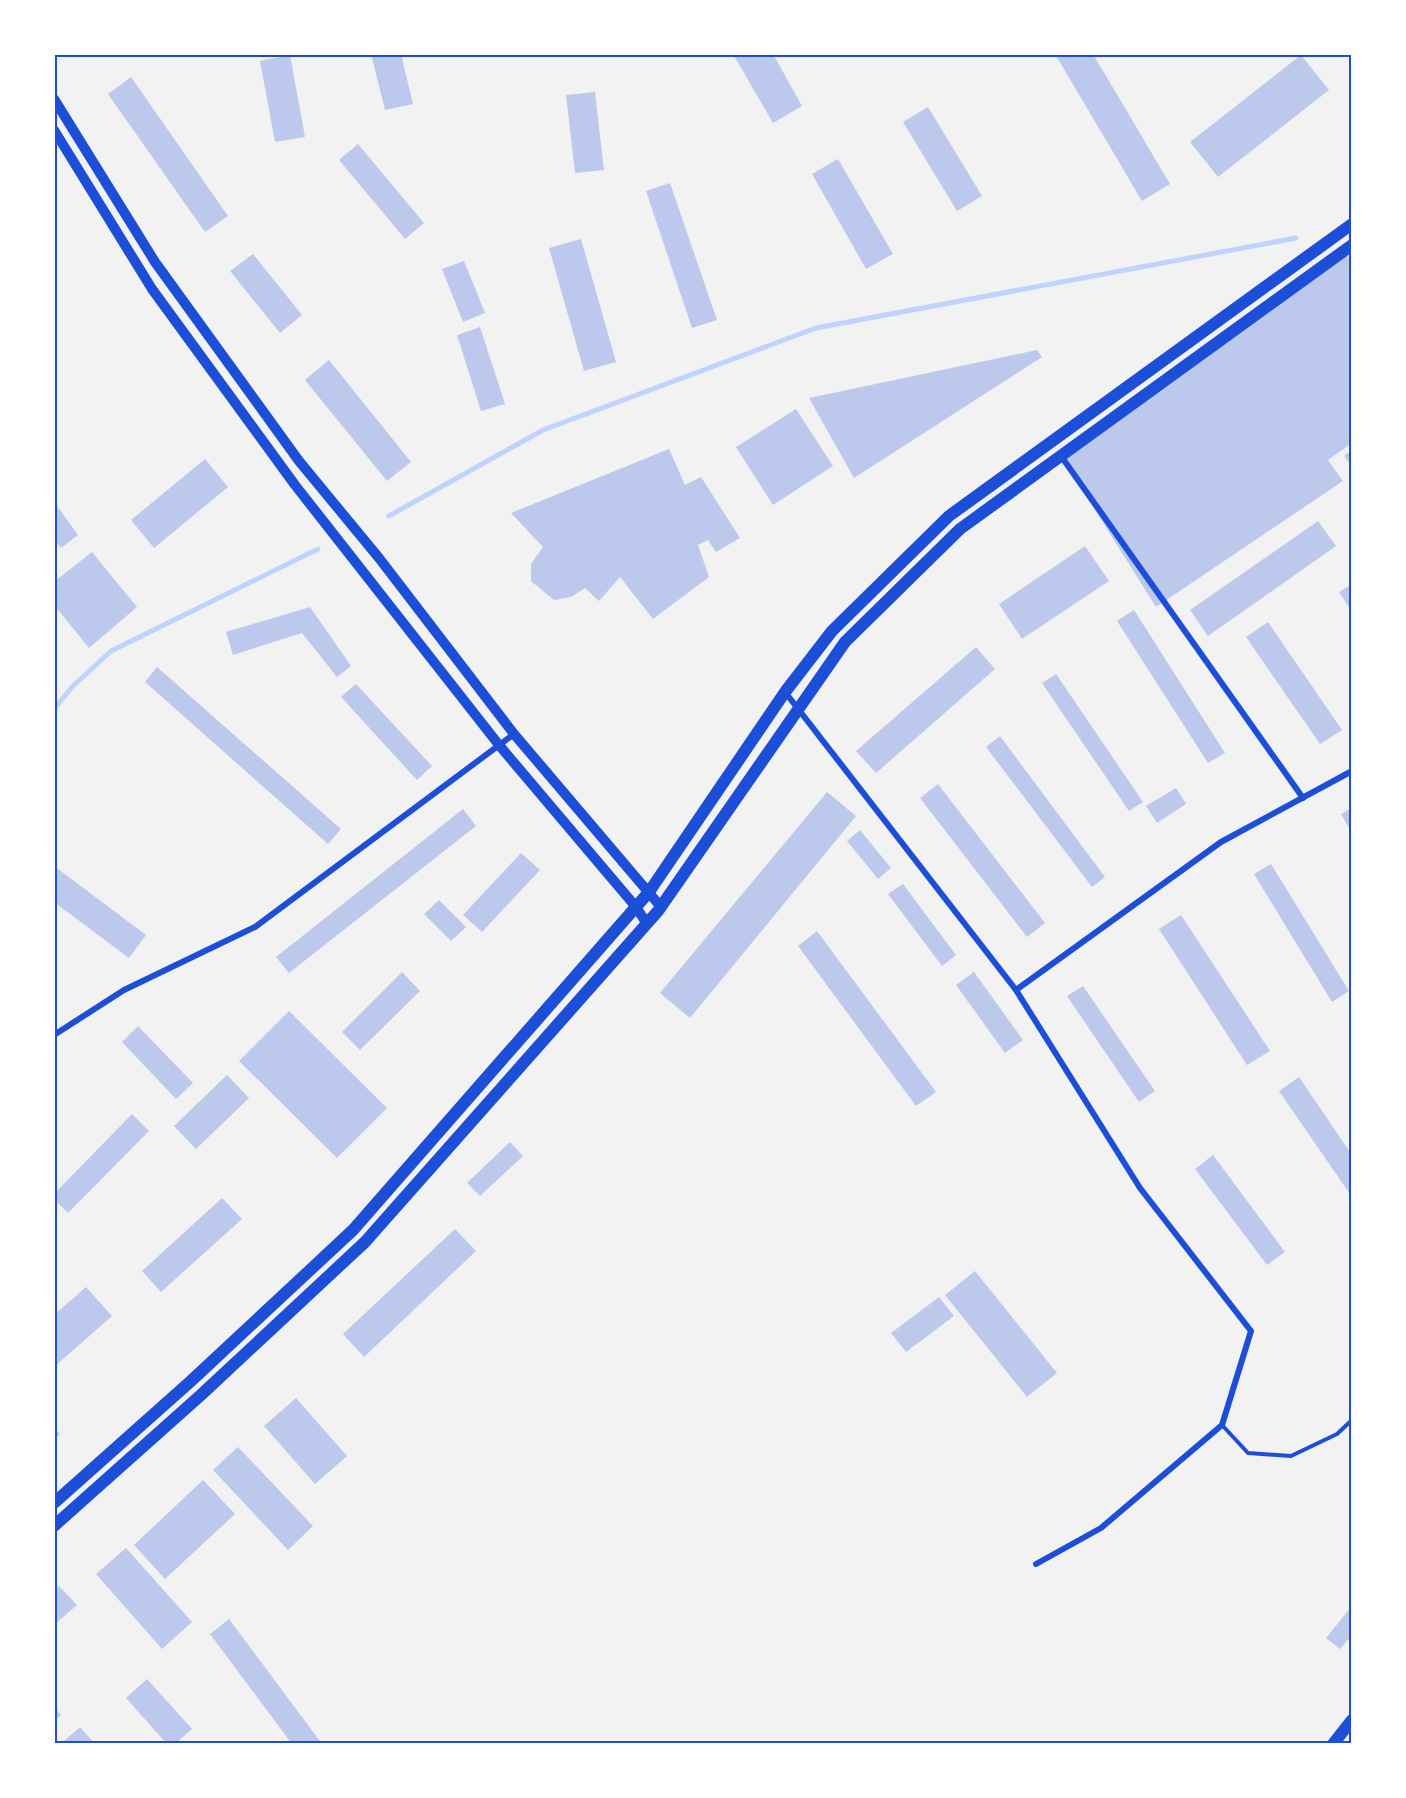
<svg xmlns="http://www.w3.org/2000/svg" width="1406" height="1798" viewBox="0 0 1406 1798" font-family="Poppins,sans-serif">
	<style>
		.lines { fill: none; stroke-linecap: round; stroke-linejoin: round }
		.stream { stroke: #bfd3fe; stroke-width: 5 }
		.building { fill: #bdc9ec }
		.service { stroke: #1d4ed8; stroke-width: 4 }
		.minor { stroke: #1d4ed8; stroke-width: 6 }
		.tertiary { stroke: #1d4ed8; stroke-width: 10 }
		.secondary { stroke: #1d4ed8; stroke-width: 12 }
		.neatline { fill: none; stroke: #1d4ed8; stroke-width: 2 }
	</style>
	<rect width="100%" height="100%" fill="#f2f2f2"/>
	<g class="lines">
		<g class="stream">
			<path d="M389 516 543 430 816 328 1296 238"/>
			<path d="M54 709 73 686 111 651 318 549"/>
		</g>
	</g>
	<g class="building">
		<path d="M371 54H401L413 104 385 110Z"/>
		<path d="M733 54H773L802 106 773 123Z"/>
		<path d="M1055 54H1093L1170 184 1142 201Z"/>
		<path d="M290 55 305 137 275 142 260 61Z"/>
		<path d="M1301 55 1329 90 1218 177 1190 142Z"/>
		<path d="M131 77 228 216 205 232 108 94Z"/>
		<path d="M595 92 604 170 575 173 566 95Z"/>
		<path d="M928 107 982 196 957 211 903 122Z"/>
		<path d="M358 144 424 223 405 239 339 160Z"/>
		<path d="M838 159 893 254 866 269 812 174Z"/>
		<path d="M670 183 717 320 692 328 646 191Z"/>
		<path d="M581 239 616 362 584 371 549 248Z"/>
		<path d="M1344 251 1352 262V443L1328 460 1343 481 1156 607 1061 456Z"/>
		<path d="M253 254 302 315 280 333 230 271Z"/>
		<path d="M464 261 485 313 463 322 442 269Z"/>
		<path d="M480 327 505 404 481 411 457 335Z"/>
		<path d="M1037 350 1042 357 854 478 809 398Z"/>
		<path d="M329 360 411 462 387 481 305 380Z"/>
		<path d="M796 409 833 466 773 505 736 447Z"/>
		<path d="M669 449 685 485 701 477 740 538 716 552 708 540 698 545 709 577 653 619 620 577 599 601 585 588 571 597 554 600 531 581V564L543 547 511 513Z"/>
		<path d="M1352 450V466L1344 456Z"/>
		<path d="M205 459 228 487 154 548 131 520Z"/>
		<path d="M54 502 78 535 61 548 54 539Z"/>
		<path d="M1318 521 1336 546 1208 636 1190 610Z"/>
		<path d="M1085 546 1109 581 1022 639 999 604Z"/>
		<path d="M92 552 137 607 89 648 54 605V582Z"/>
		<path d="M1352 584V612L1339 592Z"/>
		<path d="M310 607 351 666 337 677 302 633 233 655 226 632Z"/>
		<path d="M1134 610 1225 753 1208 763 1117 621Z"/>
		<path d="M1268 622 1342 730 1320 744 1246 637Z"/>
		<path d="M976 647 995 669 876 773 856 751Z"/>
		<path d="M157 667 341 829 328 844 145 682Z"/>
		<path d="M1056 674 1143 802 1129 811 1042 683Z"/>
		<path d="M356 684 432 766 417 780 341 697Z"/>
		<path d="M1000 736 1105 877 1092 887 986 747Z"/>
		<path d="M938 784 1045 923 1027 937 920 798Z"/>
		<path d="M1176 788 1186 804 1157 823 1146 806Z"/>
		<path d="M827 792 856 816 690 1018 660 993Z"/>
		<path d="M1352 808V833L1341 814Z"/>
		<path d="M463 809 476 826 289 973 276 957Z"/>
		<path d="M860 830 891 868 878 879 847 841Z"/>
		<path d="M521 853 540 870 482 932 463 915Z"/>
		<path d="M1271 864 1349 991 1332 1002 1254 874Z"/>
		<path d="M54 866 146 935 129 958 54 902Z"/>
		<path d="M903 884 956 955 942 966 888 894Z"/>
		<path d="M439 900 466 927 451 941 424 914Z"/>
		<path d="M1181 915 1270 1051 1247 1065 1159 929Z"/>
		<path d="M817 931 936 1092 916 1106 798 946Z"/>
		<path d="M402 972 420 991 360 1050 342 1032Z"/>
		<path d="M974 972 1023 1040 1005 1053 956 985Z"/>
		<path d="M1083 986 1155 1091 1139 1102 1067 996Z"/>
		<path d="M289 1011 387 1108 337 1158 239 1061Z"/>
		<path d="M138 1026 193 1083 176 1099 122 1042Z"/>
		<path d="M227 1075 249 1098 196 1149 174 1126Z"/>
		<path d="M1299 1077 1352 1155V1197L1279 1091Z"/>
		<path d="M132 1114 149 1131 68 1213 54 1199V1194Z"/>
		<path d="M510 1142 523 1156 480 1196 467 1183Z"/>
		<path d="M1213 1155 1285 1252 1267 1265 1195 1169Z"/>
		<path d="M222 1198 242 1219 161 1292 142 1271Z"/>
		<path d="M455 1229 476 1251 364 1357 343 1334Z"/>
		<path d="M975 1271 1057 1373 1027 1397 945 1295Z"/>
		<path d="M86 1287 112 1316 54 1367V1315Z"/>
		<path d="M939 1297 954 1316 906 1352 891 1333Z"/>
		<path d="M296 1398 347 1456 315 1484 264 1426Z"/>
		<path d="M54 1428 60 1434 54 1440Z"/>
		<path d="M238 1447 313 1526 288 1550 213 1470Z"/>
		<path d="M203 1480 235 1514 165 1579 134 1545Z"/>
		<path d="M126 1548 192 1622 162 1649 96 1574Z"/>
		<path d="M59 1586 77 1605 54 1625V1590Z"/>
		<path d="M1352 1606V1635L1340 1649 1326 1638Z"/>
		<path d="M229 1619 322 1744H292L210 1634Z"/>
		<path d="M147 1679 192 1729 175 1744H167L126 1698Z"/>
		<path d="M54 1707 61 1715 54 1721Z"/>
		<path d="M80 1727 95 1744H67L64 1741Z"/>
	</g>
	<g class="lines">
		<path class="service" d="M1222 1425 1248 1453 1291 1456 1337 1434 1352 1420"/>
		<g class="minor">
			<path d="M1061 456 1303 798"/>
			<path d="M785 692 1016 990 1140 1188 1251 1331 1222 1425 1101 1528 1036 1564"/>
			<path d="M1016 990 1221 842 1352 771"/>
			<path d="M54 1035 124 990 255 927 514 734"/>
		</g>
		<g class="tertiary">
			<path d="M54 99 155 262 299 461 379 558 514 734 661 907"/>
			<path d="M54 130 152 289 295 485 499 745 636 907 647 924"/>
		</g>
		<g class="secondary">
			<path d="M54 1503 191 1381 353 1230 649 892 785 692 832 631 949 516 1352 224"/>
			<path d="M54 1526 202 1394 365 1242 658 911 845 642 960 529 1352 245"/>
			<path d="M1333 1744 1352 1720"/>
		</g>
	</g>
	<rect width="1406" height="1798" fill="none" stroke="#ffffff" stroke-width="111"/>
	<rect x="56" y="56" width="1294" height="1686" class="neatline"/>
</svg>
